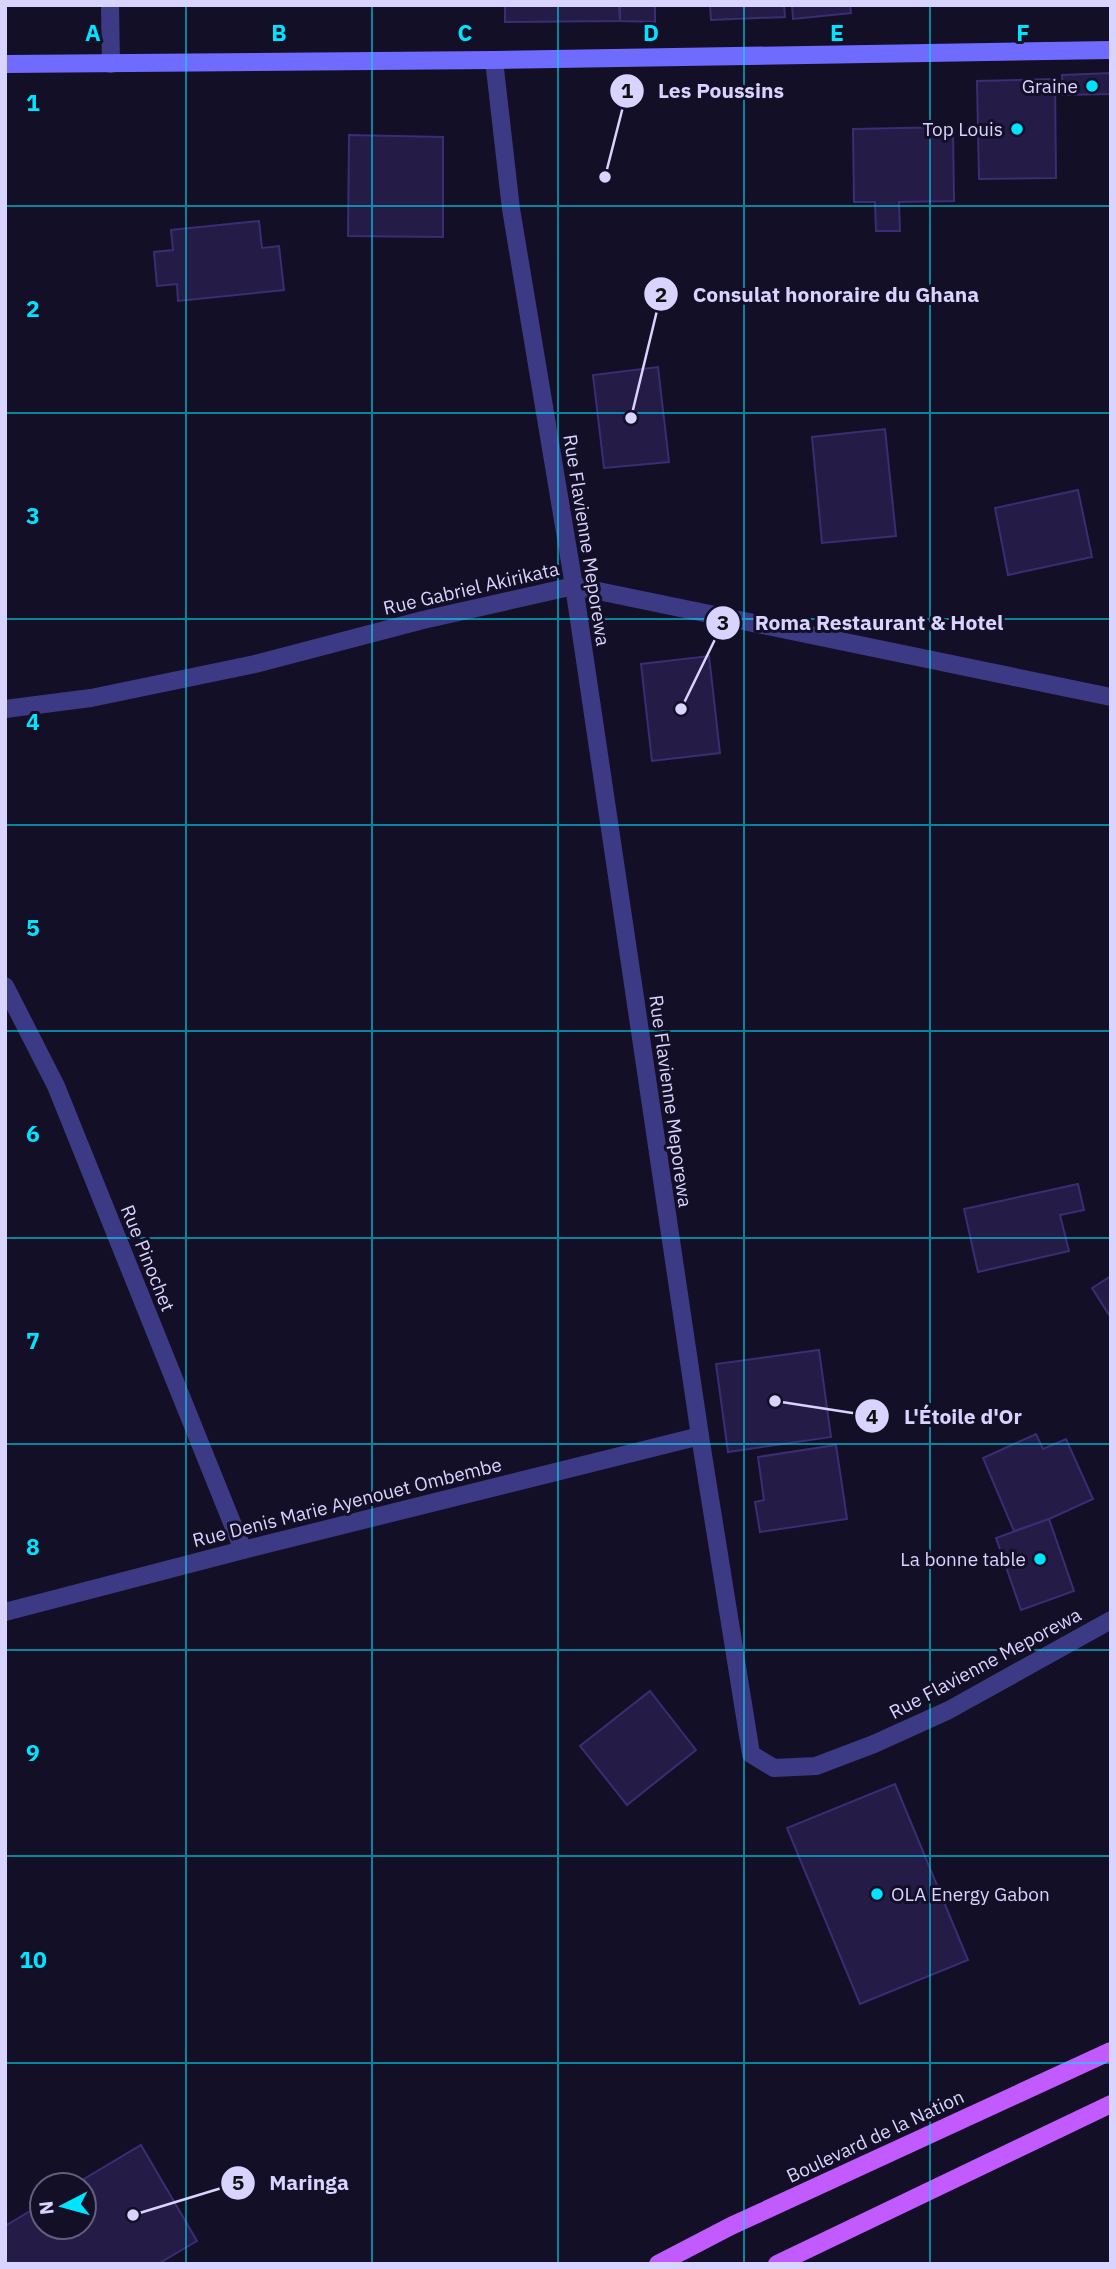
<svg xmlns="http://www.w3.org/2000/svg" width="1116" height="2269" viewBox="0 0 1116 2269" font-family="'IBM Plex Sans',sans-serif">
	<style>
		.building { fill: #241b47; stroke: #3b2d73; stroke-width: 2 }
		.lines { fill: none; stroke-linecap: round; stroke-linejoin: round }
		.minor { stroke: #3d3a85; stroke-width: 18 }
		.secondary { stroke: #6f6bff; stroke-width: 18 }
		.primary { stroke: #c25bff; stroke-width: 18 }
		.grid { fill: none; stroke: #00e5ff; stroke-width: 2; stroke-opacity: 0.55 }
		.poi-dot { fill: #00e5ff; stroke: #130f26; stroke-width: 2.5 }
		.labels { text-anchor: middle; stroke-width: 6; stroke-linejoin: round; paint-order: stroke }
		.poi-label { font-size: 19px; fill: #d9d4ff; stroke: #130f26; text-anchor: end }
		.street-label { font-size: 19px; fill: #d9d4ff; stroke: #130f26 }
		.grid-label { font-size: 23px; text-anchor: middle; font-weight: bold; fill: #00e5ff; stroke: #130f26; stroke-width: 6; stroke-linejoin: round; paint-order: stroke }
		.leader { fill: none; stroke: #d9d4ff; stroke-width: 2.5 }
		.callout-dot { fill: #d9d4ff; stroke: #130f26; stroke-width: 2.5 }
		.mark-label { font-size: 21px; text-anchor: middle; font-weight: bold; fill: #111 }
		.callout-label { font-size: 21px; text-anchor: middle; font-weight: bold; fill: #d9d4ff; stroke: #130f26; stroke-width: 6; stroke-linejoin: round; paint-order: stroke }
	</style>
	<rect width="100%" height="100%" fill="#130f26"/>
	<g class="building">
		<path d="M505 5H619L620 21 505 22Z"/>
		<path d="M620 5H655V22L620 21Z"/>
		<path d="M710 5H784L785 17 711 20Z"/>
		<path d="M792 5H850L851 13 793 19Z"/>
		<path d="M1111 73V94L1063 95 1062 75Z"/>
		<path d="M1055 79 1056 178 979 179 977 81Z"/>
		<path d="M953 127 954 201 899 202 900 231H876L875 202H854L853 129Z"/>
		<path d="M349 135 443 137V237L348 236Z"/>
		<path d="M259 221 262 248 279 246 284 290 178 301 177 284 157 286 154 252 173 250 171 230Z"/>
		<path d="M658 367 669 462 604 468 593 375Z"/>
		<path d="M885 429 896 536 822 543 812 437Z"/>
		<path d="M1078 490 1092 557 1008 575 995 508Z"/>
		<path d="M709 656 720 753 652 761 641 664Z"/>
		<path d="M1078 1184 1084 1210 1060 1215 1069 1251 978 1272 964 1209Z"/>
		<path d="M1111 1276V1318L1092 1288Z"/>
		<path d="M819 1350 831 1437 728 1452 716 1364Z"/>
		<path d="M1036 1434 1043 1449 1066 1439 1093 1499 1049 1519 1014 1531 983 1458Z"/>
		<path d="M836 1445 847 1519 760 1532 755 1502 764 1500 758 1457Z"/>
		<path d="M1049 1519 1074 1591 1021 1610 996 1538Z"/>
		<path d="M650 1691 696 1750 627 1805 580 1746Z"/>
		<path d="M895 1784 968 1960 860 2004 787 1828Z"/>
		<path d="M141 2145 197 2241 158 2264H5V2226L42 2204V2227H84V2185H74Z"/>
	</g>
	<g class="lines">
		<g class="minor">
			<path d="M110 5 111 64"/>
			<path d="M494 60 511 209 574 586 700 1436 751 1754 774 1768 816 1766 874 1744 949 1710 1111 1620"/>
			<path d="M5 709 91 698 255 664 423 620 574 586 1111 697"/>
			<path d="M5 986 56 1086 243 1550"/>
			<path d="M5 1612 243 1550 700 1436"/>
		</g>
		<path class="secondary" d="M5 64 494 60 1111 50"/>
		<g class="primary">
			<path d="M658 2264 731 2226 1111 2051"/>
			<path d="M777 2264 1111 2104"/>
		</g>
	</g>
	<path class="grid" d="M186 5V2264M372 5V2264M558 5V2264M744 5V2264M930 5V2264M5 206H1111M5 413H1111M5 619H1111M5 825H1111M5 1031H1111M5 1238H1111M5 1444H1111M5 1650H1111M5 1856H1111M5 2063H1111"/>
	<g class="poi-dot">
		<circle cx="1092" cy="86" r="7"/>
		<circle cx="1017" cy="129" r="7"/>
		<circle cx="1040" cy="1559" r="7"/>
		<circle cx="877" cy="1894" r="7"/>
	</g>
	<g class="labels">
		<g class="poi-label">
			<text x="1078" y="93">Graine</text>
			<text x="1003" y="136">Top Louis</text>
			<text x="1026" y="1566">La bonne table</text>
			<text x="891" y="1901" text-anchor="start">OLA Energy Gabon</text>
		</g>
		<g class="street-label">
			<text transform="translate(587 540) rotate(81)" y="7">Rue Flavienne Meporewa</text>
			<text transform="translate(471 588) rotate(-13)" y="7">Rue Gabriel Akirikata</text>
			<text transform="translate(671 1101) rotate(82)" y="7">Rue Flavienne Meporewa</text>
			<text transform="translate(148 1258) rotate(68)" y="7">Rue Pinochet</text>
			<text transform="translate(347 1502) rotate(-14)" y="7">Rue Denis Marie Ayenouet Ombembe</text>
			<text transform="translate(985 1663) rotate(-28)" y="7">Rue Flavienne Meporewa</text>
			<text transform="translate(875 2136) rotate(-25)" y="7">Boulevard de la Nation</text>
		</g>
	</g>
	<g class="grid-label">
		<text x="93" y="41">A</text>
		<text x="279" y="41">B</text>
		<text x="465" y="41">C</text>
		<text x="651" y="41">D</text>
		<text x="837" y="41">E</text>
		<text x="1023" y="41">F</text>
		<text x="33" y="111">1</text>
		<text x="33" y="317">2</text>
		<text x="33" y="524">3</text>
		<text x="33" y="730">4</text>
		<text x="33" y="936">5</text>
		<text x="33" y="1142">6</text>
		<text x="33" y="1349">7</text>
		<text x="33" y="1555">8</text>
		<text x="33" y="1761">9</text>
		<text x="33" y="1968">10</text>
	</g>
	<path class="leader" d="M605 177L627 91M631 418L661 294M681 709L723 623M775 1401L872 1416M133 2215L238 2183"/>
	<g class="callout-dot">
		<circle cx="605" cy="177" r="7"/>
		<circle cx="631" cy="418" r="7"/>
		<circle cx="681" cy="709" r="7"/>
		<circle cx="775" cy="1401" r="7"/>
		<circle cx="133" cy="2215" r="7"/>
		<circle cx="627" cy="91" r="18"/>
		<circle cx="661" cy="294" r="18"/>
		<circle cx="723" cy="623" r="18"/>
		<circle cx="872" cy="1416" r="18"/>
		<circle cx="238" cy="2183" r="18"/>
	</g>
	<g class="mark-label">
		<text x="627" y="98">1</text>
		<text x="661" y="302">2</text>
		<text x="723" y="630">3</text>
		<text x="872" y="1424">4</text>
		<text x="238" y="2190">5</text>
	</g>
	<g class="callout-label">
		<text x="721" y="98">Les Poussins</text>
		<text x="836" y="302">Consulat honoraire du Ghana</text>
		<text x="879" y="630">Roma Restaurant &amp; Hotel</text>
		<text x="963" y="1424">L'Étoile d'Or</text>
		<text x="309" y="2190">Maringa</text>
	</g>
	<rect width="1116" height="2269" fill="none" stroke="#d9d4ff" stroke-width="14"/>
	<g transform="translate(63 2206) rotate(264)"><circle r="33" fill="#130f26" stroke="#625e7d" stroke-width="2"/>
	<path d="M0-5L12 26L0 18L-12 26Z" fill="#00e5ff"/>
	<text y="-10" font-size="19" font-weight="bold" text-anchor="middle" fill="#d9d4ff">N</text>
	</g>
</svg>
